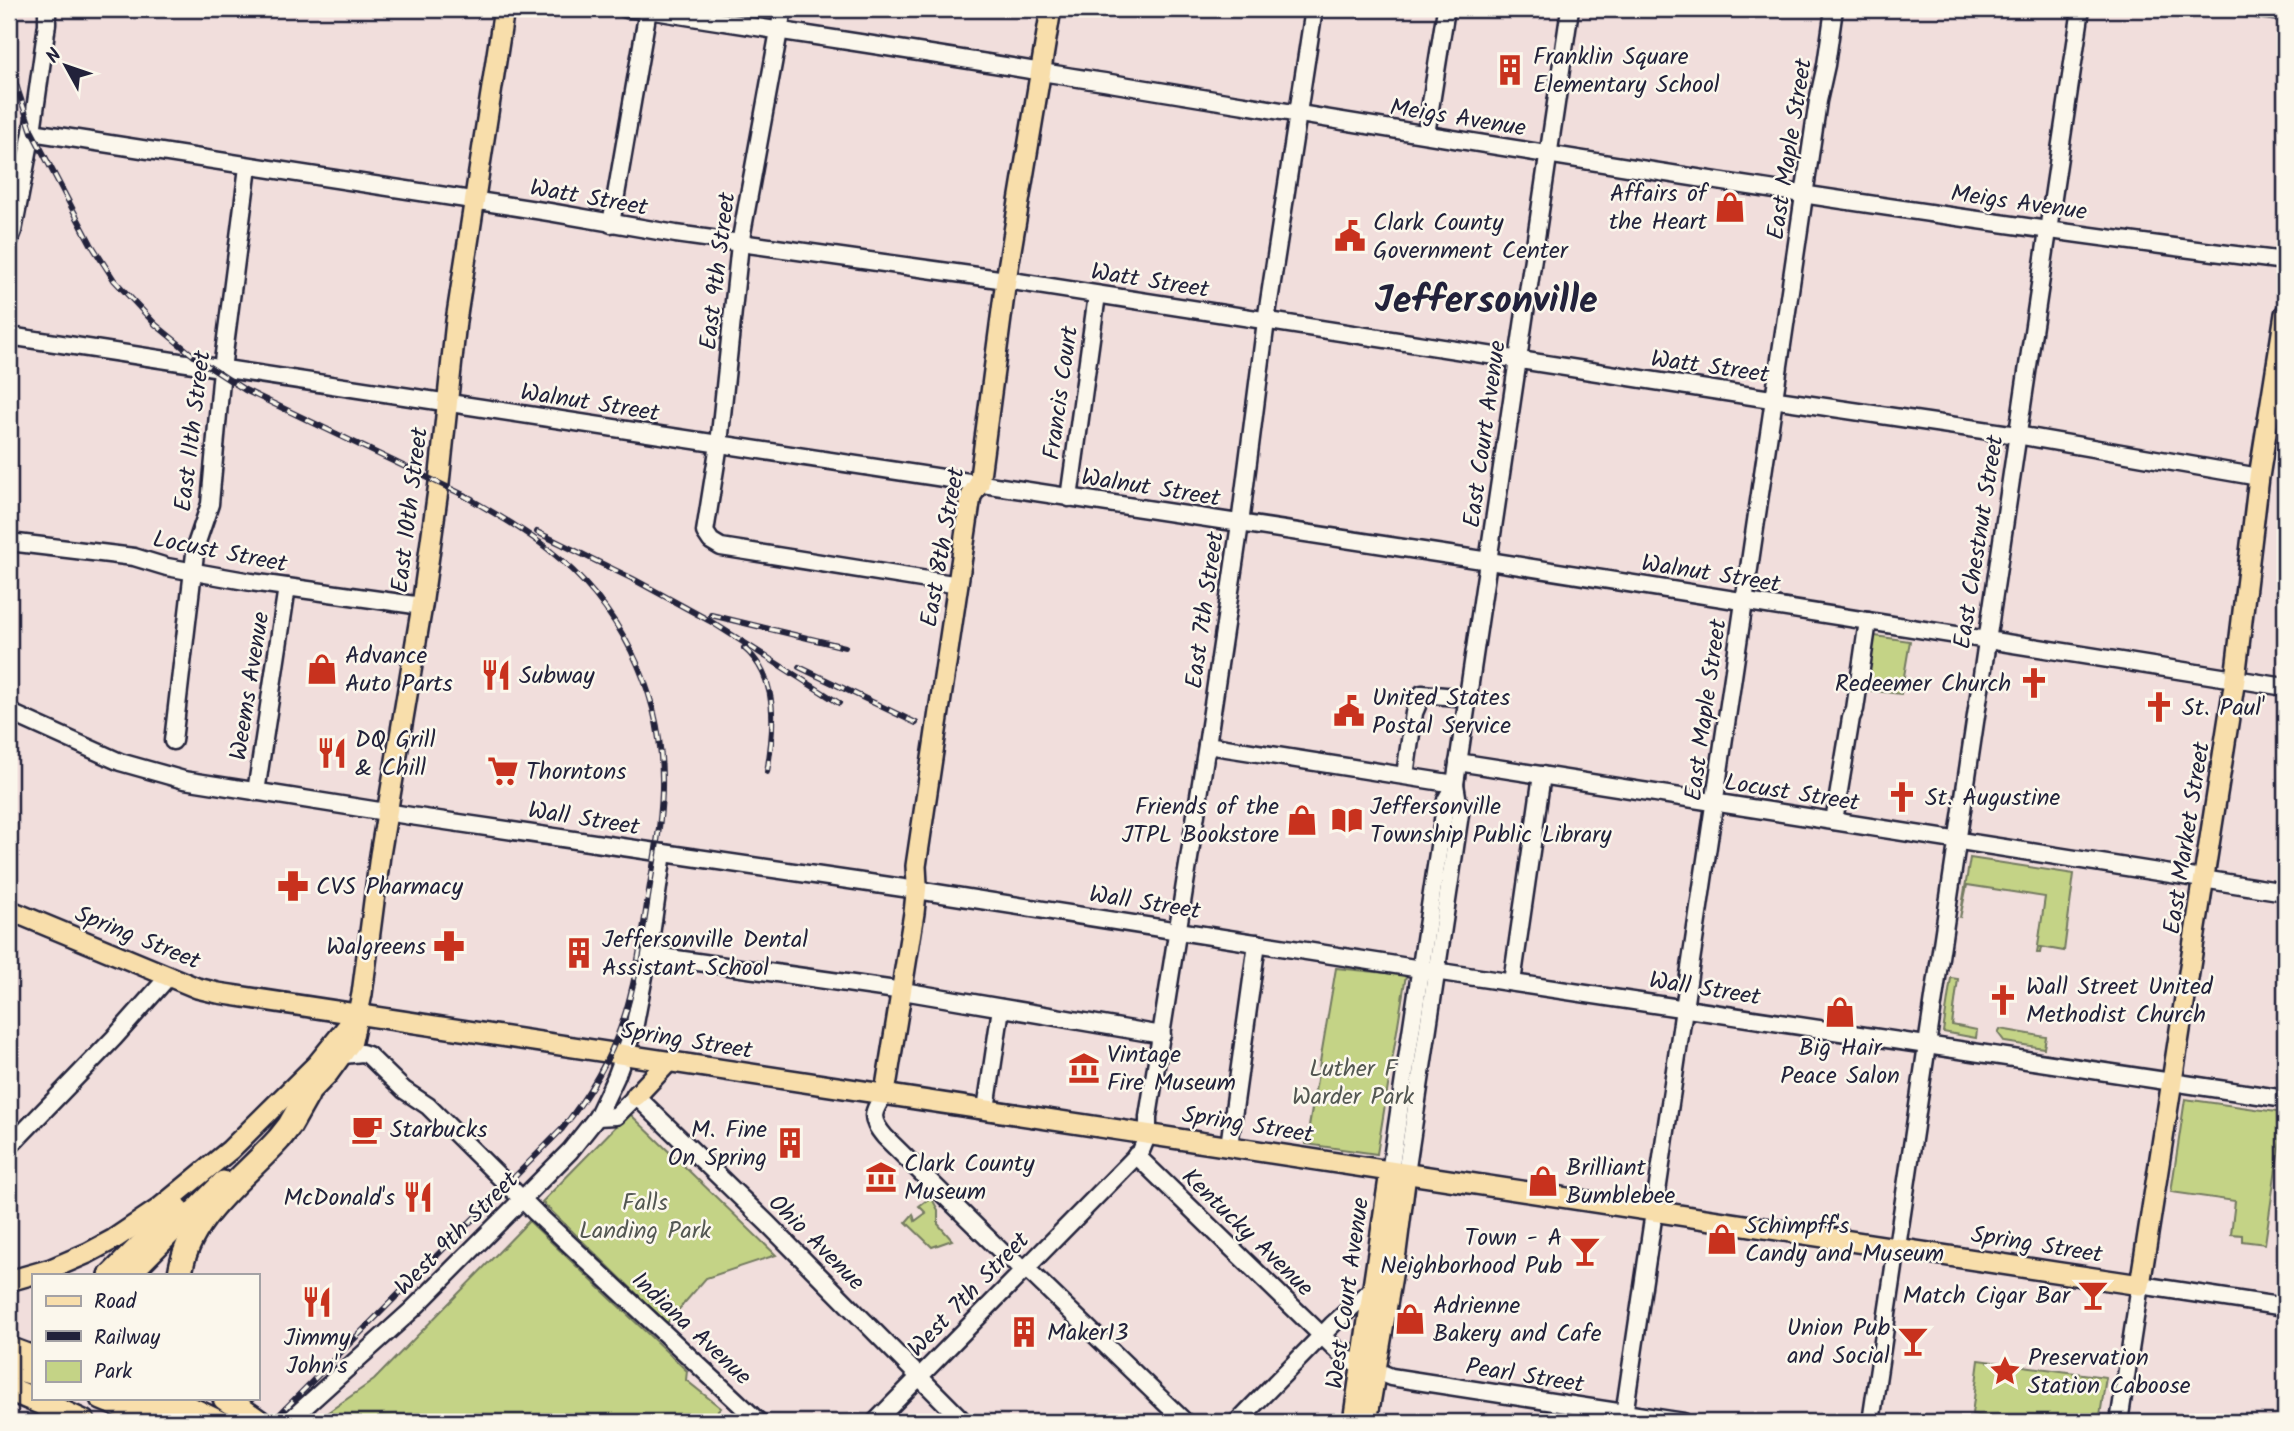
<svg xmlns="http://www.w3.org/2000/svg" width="2294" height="1431" viewBox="0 0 2294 1431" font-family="Kalam,sans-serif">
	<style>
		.green { fill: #c4d386; stroke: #737a60; stroke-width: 2 }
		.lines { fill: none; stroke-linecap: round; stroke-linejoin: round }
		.minor-casing { stroke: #22223b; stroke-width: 21 }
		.major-casing { stroke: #22223b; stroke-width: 24 }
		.highway-casing { stroke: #22223b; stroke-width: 28 }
		.minor { stroke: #fbf7ec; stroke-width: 16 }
		.major { stroke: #f8deab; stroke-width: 19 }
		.highway { stroke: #f8deab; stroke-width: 23 }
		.rail-casing { stroke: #22223b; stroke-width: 6 }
		.rail { stroke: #fbf7ec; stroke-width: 3.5; stroke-dasharray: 10; stroke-linecap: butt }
		.major-bridge-casing { stroke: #22223b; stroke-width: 24; stroke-linecap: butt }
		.highway-bridge-casing { stroke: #22223b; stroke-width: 28; stroke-linecap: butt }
		.major-bridge { stroke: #f8deab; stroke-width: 19 }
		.highway-bridge { stroke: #f8deab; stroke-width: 23 }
		.labels { text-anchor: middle; stroke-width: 5; stroke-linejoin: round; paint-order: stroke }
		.poi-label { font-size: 24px; fill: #22223b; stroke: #fbf7ec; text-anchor: start }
		.street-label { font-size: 24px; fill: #22223b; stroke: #fbf7ec }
		.park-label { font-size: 24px; fill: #535752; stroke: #fbf7ec }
		.town-label { font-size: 38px; font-weight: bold; fill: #22223b; stroke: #fbf7ec }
	</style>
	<rect width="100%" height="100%" fill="#f1dedc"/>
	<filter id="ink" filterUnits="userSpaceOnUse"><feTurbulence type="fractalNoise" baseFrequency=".0143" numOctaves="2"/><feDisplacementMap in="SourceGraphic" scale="14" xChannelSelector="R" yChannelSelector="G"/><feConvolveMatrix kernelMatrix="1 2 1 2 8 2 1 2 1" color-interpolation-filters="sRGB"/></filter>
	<g filter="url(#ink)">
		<g class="green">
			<path d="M1868 635 1910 641 1901 694 1866 690 1861 687Z"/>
			<path d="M1970 858 2074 874 2064 951 2041 947 2040 953H2037L2045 897 1967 885 1960 918Z"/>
			<path d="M1336 968 1406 975 1377 1154 1306 1144Z"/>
			<path d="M1951 978 1958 979 1952 1025 1977 1030 1976 1038 1943 1032Z"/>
			<path d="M2000 1029 2046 1037 2044 1048 2005 1042 1998 1033Z"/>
			<path d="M2185 1099 2284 1113 2265 1244 2242 1241V1235L2231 1234 2235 1201 2171 1192Z"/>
			<path d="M629 1113 776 1255 706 1278 667 1323 542 1202Z"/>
			<path d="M931 1197 938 1210V1224L952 1240 932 1247 906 1222 913 1214 915 1221 926 1213 919 1206Z"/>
			<path d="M529 1221 687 1371 686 1380 721 1408 707 1422H314L374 1380Z"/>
			<path d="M1979 1360 2106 1377 2099 1422H2019L1972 1414Z"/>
		</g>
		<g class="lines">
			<defs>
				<g id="minor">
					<path d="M626 9 648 10C779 31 911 50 1042 72 1456 139 1869 210 2285 261"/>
					<path d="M783 9 740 244 719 444 705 532 711 541 721 547 959 585"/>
					<path d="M2258 9 2285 12"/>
					<path d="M32 132 549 212 676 234 1006 280 1758 397 2017 435 2259 477"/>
					<path d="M1426 134 1446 9"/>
					<path d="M611 224 648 10"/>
					<path d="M9 241 13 231 32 132 47 24V9"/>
					<path d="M9 336 1489 561 2285 687"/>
					<path d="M1069 498 1097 295"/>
					<path d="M9 542 134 557 167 567 251 582 422 606"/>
					<path d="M9 712 120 762 184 780 411 816 917 890 1421 969 2285 1099"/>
					<path d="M173 741 196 545 210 504 222 369 248 167"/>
					<path d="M1207 745 1455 784"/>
					<path d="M1458 762 2285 892"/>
					<path d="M1405 775 1414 713 1422 694 1468 698"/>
					<path d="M256 792 287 587"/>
					<path d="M1834 821 1851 718 1855 709 1868 621"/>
					<path d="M648 955 903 991 1162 1035"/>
					<path d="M1512 982 1542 775"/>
					<path d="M344 1055 362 1053 368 1055 404 1090 428 1106 536 1213 759 1422"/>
					<path d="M885 1093C872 1113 869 1118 885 1137L1008 1258 1025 1268 1035 1277 1185 1422"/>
					<path d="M986 1109 1001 1008"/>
					<path d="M597 1117 616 1116 636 1096 767 1223 964 1422"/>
					<path d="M1229 1146 1257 943"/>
					<path d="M9 1147 114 1038 169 976"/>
					<path d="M1136 1155 1345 1358 1391 1377 1683 1422"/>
					<path d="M1390 1172 1446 800 1455 784"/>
					<path d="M1406 1174 1460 814 1455 784 1570 9"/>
					<path d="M288 1422 412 1310 570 1151 597 1117 616 1077 634 1029 648 955 663 853"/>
					<path d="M875 1422 1141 1151 1148 1134V1117L1207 745 1240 524 1266 321 1314 9"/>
					<path d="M1237 1422 1332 1325 1372 1289"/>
					<path d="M1623 1422 1818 101 1826 65 1834 9"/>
					<path d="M1871 1422 2081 9"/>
					<path d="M2119 1422 2140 1285 2285 1307"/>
				</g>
				<g id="major">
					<path d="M9 910 197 988 218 993 2140 1285 2235 679 2259 477 2285 314"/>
					<path d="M885 1093 914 913 917 884 916 866 971 496 979 484 1006 280 1051 9"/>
					<path d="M636 1096 668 1062"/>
					<path d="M298 1105 328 1074 352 1041 362 994 380 855 422 606 439 483 456 321 504 9"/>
					<path d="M109 1275 177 1207"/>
					<path d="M130 1275 223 1181"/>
					<path d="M9 1281 51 1269 88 1253 114 1239 157 1210 230 1150 317 1064 355 1017"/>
					<path d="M136 1398 185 1422"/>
					<path d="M1353 1422 1390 1172"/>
					<path d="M1367 1422 1396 1252 1406 1174"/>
				</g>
				<g id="highway">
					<path d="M180 1275C186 1218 243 1179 279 1139L290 1125 307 1095"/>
					<path d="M102 1398 160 1422"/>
					<path d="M168 1398 218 1422"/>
					<path d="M225 1398 259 1422"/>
					<path d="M42 1403 83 1422"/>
				</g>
			</defs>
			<use href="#minor" class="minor-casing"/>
			<use href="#major" class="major-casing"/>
			<use href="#highway" class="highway-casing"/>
			<use href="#minor" class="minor"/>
			<use href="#major" class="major"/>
			<use href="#highway" class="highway"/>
			<defs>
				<g id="rail">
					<path d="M9 64 32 132 91 244 114 280 156 325 200 361 245 390 472 499"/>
					<path d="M537 532 633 579 710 621 839 703"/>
					<path d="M711 615 845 647"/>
					<path d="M744 648C780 678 774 731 767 772"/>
					<path d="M799 667 916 723"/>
					<path d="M272 1422 562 1129C623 1052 633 999 647 904 653 863 663 820 662 778 661 688 619 605 548 549 522 528 492 512 463 495"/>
				</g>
			</defs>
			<use href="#rail" class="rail-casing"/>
			<use href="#rail" class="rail"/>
			<defs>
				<path id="major-bridge" d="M9 1347 33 1356"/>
				<g id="highway-bridge">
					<path d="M9 1366 33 1373"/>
					<path d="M9 1389 42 1403"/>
				</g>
			</defs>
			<use href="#major-bridge" class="major-bridge-casing"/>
			<use href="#highway-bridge" class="highway-bridge-casing"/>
			<use href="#major-bridge" class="major-bridge"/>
			<use href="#highway-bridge" class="highway-bridge"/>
		</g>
	</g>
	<defs>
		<symbol id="building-bare" viewBox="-9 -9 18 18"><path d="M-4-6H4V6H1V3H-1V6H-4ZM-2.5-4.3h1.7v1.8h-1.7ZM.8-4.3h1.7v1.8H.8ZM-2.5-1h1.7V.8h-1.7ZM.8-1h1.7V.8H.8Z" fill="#c8321e" stroke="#fbf7ec" stroke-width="2.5" paint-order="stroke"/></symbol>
		<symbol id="shop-bare" viewBox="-9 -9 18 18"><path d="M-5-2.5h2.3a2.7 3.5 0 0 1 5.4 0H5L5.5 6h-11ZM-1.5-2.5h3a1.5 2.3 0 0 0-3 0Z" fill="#c8321e" stroke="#fbf7ec" stroke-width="2.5" paint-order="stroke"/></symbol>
		<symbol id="civic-bare" viewBox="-9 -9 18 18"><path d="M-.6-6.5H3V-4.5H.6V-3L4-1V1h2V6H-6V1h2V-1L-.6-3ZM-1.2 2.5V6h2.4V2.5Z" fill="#c8321e" stroke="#fbf7ec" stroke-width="2.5" paint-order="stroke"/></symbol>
		<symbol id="restaurant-bare" viewBox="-9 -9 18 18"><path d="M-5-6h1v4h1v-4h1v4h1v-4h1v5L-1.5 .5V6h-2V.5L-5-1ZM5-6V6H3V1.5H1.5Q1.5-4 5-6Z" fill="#c8321e" stroke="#fbf7ec" stroke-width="2.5" paint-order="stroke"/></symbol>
		<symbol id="church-bare" viewBox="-9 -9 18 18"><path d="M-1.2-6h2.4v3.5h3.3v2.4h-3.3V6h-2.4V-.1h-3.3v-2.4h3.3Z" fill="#c8321e" stroke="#fbf7ec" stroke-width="2.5" paint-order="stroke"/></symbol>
		<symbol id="supermarket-bare" viewBox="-9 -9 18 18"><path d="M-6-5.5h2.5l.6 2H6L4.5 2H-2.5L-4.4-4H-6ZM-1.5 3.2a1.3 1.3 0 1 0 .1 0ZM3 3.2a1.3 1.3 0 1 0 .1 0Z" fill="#c8321e" stroke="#fbf7ec" stroke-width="2.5" paint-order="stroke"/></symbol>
		<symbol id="library-bare" viewBox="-9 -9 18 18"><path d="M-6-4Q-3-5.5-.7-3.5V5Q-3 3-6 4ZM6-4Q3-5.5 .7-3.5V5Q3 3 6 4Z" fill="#c8321e" stroke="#fbf7ec" stroke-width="2.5" paint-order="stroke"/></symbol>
		<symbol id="pharmacy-bare" viewBox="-9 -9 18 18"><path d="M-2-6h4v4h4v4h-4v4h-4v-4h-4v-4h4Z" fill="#c8321e" stroke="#fbf7ec" stroke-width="2.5" paint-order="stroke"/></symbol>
		<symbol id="museum-bare" viewBox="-9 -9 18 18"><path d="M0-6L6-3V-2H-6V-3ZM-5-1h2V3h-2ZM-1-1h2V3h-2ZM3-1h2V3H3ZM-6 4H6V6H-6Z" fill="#c8321e" stroke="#fbf7ec" stroke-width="2.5" paint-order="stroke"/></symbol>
		<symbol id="cafe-bare" viewBox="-9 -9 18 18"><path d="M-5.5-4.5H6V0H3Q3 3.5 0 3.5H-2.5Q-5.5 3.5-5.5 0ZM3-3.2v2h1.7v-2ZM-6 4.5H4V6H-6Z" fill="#c8321e" stroke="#fbf7ec" stroke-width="2.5" paint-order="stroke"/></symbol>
		<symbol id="bar-bare" viewBox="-9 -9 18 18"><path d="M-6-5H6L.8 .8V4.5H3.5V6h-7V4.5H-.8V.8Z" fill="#c8321e" stroke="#fbf7ec" stroke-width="2.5" paint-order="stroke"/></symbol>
		<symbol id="sight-bare" viewBox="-9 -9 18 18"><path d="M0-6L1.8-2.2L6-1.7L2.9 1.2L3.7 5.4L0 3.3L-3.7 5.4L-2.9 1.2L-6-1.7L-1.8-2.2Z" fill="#c8321e" stroke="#fbf7ec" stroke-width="2.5" paint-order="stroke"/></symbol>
	</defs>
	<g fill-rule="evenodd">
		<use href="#building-bare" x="1488" y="48" width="44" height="44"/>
		<use href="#shop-bare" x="1708" y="185" width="44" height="44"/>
		<use href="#civic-bare" x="1328" y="214" width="44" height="44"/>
		<use href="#shop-bare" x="300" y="647" width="44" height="44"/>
		<use href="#restaurant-bare" x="474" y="653" width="44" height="44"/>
		<use href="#church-bare" x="2012" y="661" width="44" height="44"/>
		<use href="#church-bare" x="2137" y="685" width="44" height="44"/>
		<use href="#civic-bare" x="1327" y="689" width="44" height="44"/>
		<use href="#restaurant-bare" x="310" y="731" width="44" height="44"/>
		<use href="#supermarket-bare" x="481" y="749" width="44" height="44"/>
		<use href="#church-bare" x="1880" y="775" width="44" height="44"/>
		<use href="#shop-bare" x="1280" y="798" width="44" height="44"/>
		<use href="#library-bare" x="1325" y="798" width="44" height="44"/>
		<use href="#pharmacy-bare" x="271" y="864" width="44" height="44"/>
		<use href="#pharmacy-bare" x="427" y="924" width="44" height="44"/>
		<use href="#building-bare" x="557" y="931" width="44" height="44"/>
		<use href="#church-bare" x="1981" y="978" width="44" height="44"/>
		<use href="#shop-bare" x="1818" y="990" width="44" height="44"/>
		<use href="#museum-bare" x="1062" y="1046" width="44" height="44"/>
		<use href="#cafe-bare" x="345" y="1107" width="44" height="44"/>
		<use href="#building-bare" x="768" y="1121" width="44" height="44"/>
		<use href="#museum-bare" x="859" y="1155" width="44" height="44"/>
		<use href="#shop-bare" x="1521" y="1159" width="44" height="44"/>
		<use href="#restaurant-bare" x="396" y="1175" width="44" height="44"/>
		<use href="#shop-bare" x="1700" y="1217" width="44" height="44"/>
		<use href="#bar-bare" x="1563" y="1229" width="44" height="44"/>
		<use href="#bar-bare" x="2071" y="1273" width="44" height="44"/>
		<use href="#restaurant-bare" x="295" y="1280" width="44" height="44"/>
		<use href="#shop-bare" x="1388" y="1297" width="44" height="44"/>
		<use href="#building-bare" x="1002" y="1310" width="44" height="44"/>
		<use href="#bar-bare" x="1891" y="1319" width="44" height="44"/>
		<use href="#sight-bare" x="1983" y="1349" width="44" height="44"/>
	</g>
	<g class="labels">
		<g class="poi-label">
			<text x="1533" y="64">Franklin Square<tspan x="1533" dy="28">Elementary School</tspan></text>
			<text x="1707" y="201" text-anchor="end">Affairs of<tspan x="1707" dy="28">the Heart</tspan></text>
			<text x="1373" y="230">Clark County<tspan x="1373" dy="28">Government Center</tspan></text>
			<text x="345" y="663">Advance<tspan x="345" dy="28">Auto Parts</tspan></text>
			<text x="519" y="683">Subway</text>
			<text x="2011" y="691" text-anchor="end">Redeemer Church</text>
			<text x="1372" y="705">United States<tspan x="1372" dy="28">Postal Service</tspan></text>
			<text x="2182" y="715">St. Paul'</text>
			<text x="355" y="747">DQ Grill<tspan x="355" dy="28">&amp; Chill</tspan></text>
			<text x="526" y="779">Thorntons</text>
			<text x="1925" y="805">St. Augustine</text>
			<text x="1279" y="814" text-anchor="end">Friends of the<tspan x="1279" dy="28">JTPL Bookstore</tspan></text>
			<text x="1370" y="814">Jeffersonville<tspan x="1370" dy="28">Township Public Library</tspan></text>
			<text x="316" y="894">CVS Pharmacy</text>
			<text x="602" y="947">Jeffersonville Dental<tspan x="602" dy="28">Assistant School</tspan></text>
			<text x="426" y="954" text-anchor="end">Walgreens</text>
			<text x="2026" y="994">Wall Street United<tspan x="2026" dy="28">Methodist Church</tspan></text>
			<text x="1840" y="1055" text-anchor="middle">Big Hair<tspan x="1840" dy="28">Peace Salon</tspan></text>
			<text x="1107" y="1062">Vintage<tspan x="1107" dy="28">Fire Museum</tspan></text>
			<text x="390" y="1137">Starbucks</text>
			<text x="767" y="1137" text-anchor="end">M. Fine<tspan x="767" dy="28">On Spring</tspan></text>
			<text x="904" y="1171">Clark County<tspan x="904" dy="28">Museum</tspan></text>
			<text x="1566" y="1175">Brilliant<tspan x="1566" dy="28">Bumblebee</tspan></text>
			<text x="395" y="1205" text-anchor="end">McDonald's</text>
			<text x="1745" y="1233">Schimpff's<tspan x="1745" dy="28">Candy and Museum</tspan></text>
			<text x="1562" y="1245" text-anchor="end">Town - A<tspan x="1562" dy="28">Neighborhood Pub</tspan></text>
			<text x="2070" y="1303" text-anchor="end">Match Cigar Bar</text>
			<text x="1433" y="1313">Adrienne<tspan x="1433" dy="28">Bakery and Cafe</tspan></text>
			<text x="1890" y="1335" text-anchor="end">Union Pub<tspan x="1890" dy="28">and Social</tspan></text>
			<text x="1047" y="1340">Maker13</text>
			<text x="317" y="1345" text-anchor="middle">Jimmy<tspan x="317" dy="28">John's</tspan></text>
			<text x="2028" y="1365">Preservation<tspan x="2028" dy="28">Station Caboose</tspan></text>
		</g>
		<g class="street-label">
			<text transform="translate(1458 117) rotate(9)" y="8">Meigs Avenue</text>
			<text transform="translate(1789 149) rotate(-81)" y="8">East Maple Street</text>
			<text transform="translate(589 197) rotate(10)" y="8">Watt Street</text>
			<text transform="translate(2019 202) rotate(8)" y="8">Meigs Avenue</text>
			<text transform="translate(717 271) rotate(-83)" y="8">East 9th Street</text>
			<text transform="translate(1150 280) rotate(9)" y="8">Watt Street</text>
			<text transform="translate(1710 366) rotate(8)" y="8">Watt Street</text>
			<text transform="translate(1060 393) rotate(-82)" y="8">Francis Court</text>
			<text transform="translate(590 402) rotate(9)" y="8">Walnut Street</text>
			<text transform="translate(192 431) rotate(-83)" y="8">East 11th Street</text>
			<text transform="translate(1484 434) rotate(-82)" y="8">East Court Avenue</text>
			<text transform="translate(1151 487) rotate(9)" y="8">Walnut Street</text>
			<text transform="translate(409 510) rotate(-83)" y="8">East 10th Street</text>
			<text transform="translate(1978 542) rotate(-81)" y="8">East Chestnut Street</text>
			<text transform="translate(942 547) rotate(-80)" y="8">East 8th Street</text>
			<text transform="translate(220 551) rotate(11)" y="8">Locust Street</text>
			<text transform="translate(1711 573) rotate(9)" y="8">Walnut Street</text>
			<text transform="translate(1204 610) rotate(-82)" y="8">East 7th Street</text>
			<text transform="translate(249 686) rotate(-81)" y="8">Weems Avenue</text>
			<text transform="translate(1705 710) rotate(-82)" y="8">East Maple Street</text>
			<text transform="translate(1792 792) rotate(9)" y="8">Locust Street</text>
			<text transform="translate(584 818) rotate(9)" y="8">Wall Street</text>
			<text transform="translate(2186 838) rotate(-81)" y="8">East Market Street</text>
			<text transform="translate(1145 902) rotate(9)" y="8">Wall Street</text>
			<text transform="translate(138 937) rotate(22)" y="8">Spring Street</text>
			<text transform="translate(1705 988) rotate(9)" y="8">Wall Street</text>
			<text transform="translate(687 1040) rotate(9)" y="8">Spring Street</text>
			<text transform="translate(1248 1124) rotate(9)" y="8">Spring Street</text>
			<text transform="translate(1248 1232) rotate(44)" y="8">Kentucky Avenue</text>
			<text transform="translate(456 1233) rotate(-45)" y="8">West 9th Street</text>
			<text transform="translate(817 1242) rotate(45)" y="8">Ohio Avenue</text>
			<text transform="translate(2037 1244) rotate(9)" y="8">Spring Street</text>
			<text transform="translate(1347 1293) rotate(-82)" y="8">West Court Avenue</text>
			<text transform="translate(968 1294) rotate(-46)" y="8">West 7th Street</text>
			<text transform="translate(692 1328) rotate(43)" y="8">Indiana Avenue</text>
			<text transform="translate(1525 1375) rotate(9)" y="8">Pearl Street</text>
		</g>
		<g class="park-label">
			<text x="1353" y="1076">Luther F<tspan x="1353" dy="28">Warder Park</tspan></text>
			<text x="645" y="1210">Falls<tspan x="645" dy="28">Landing Park</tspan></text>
		</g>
		<g class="town-label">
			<text x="1486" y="312">Jeffersonville</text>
		</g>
	</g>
	<rect width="2294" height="1431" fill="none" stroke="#fbf7ec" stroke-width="35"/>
	<rect x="18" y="18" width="2259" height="1396" fill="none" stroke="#22223b" stroke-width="2.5" filter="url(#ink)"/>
	<rect x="32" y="1274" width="228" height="126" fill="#fbf7ec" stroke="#a4a2a5" stroke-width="2"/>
	<rect x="46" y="1296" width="35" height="10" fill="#f8deab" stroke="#a4a2a5" stroke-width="2"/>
	<text x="94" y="1308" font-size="21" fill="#22223b">Road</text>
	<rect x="46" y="1331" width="35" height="10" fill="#22223b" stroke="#a4a2a5" stroke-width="2"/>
	<text x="94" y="1344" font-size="21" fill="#22223b">Railway</text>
	<rect x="46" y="1361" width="35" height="21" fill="#c4d386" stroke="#a4a2a5" stroke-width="2"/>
	<text x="94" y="1378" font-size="21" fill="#22223b">Park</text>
	<g transform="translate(66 66) rotate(310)" stroke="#fbf7ec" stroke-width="5" paint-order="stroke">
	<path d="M0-5L12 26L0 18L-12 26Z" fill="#22223b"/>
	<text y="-10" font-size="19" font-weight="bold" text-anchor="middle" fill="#22223b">N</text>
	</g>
</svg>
